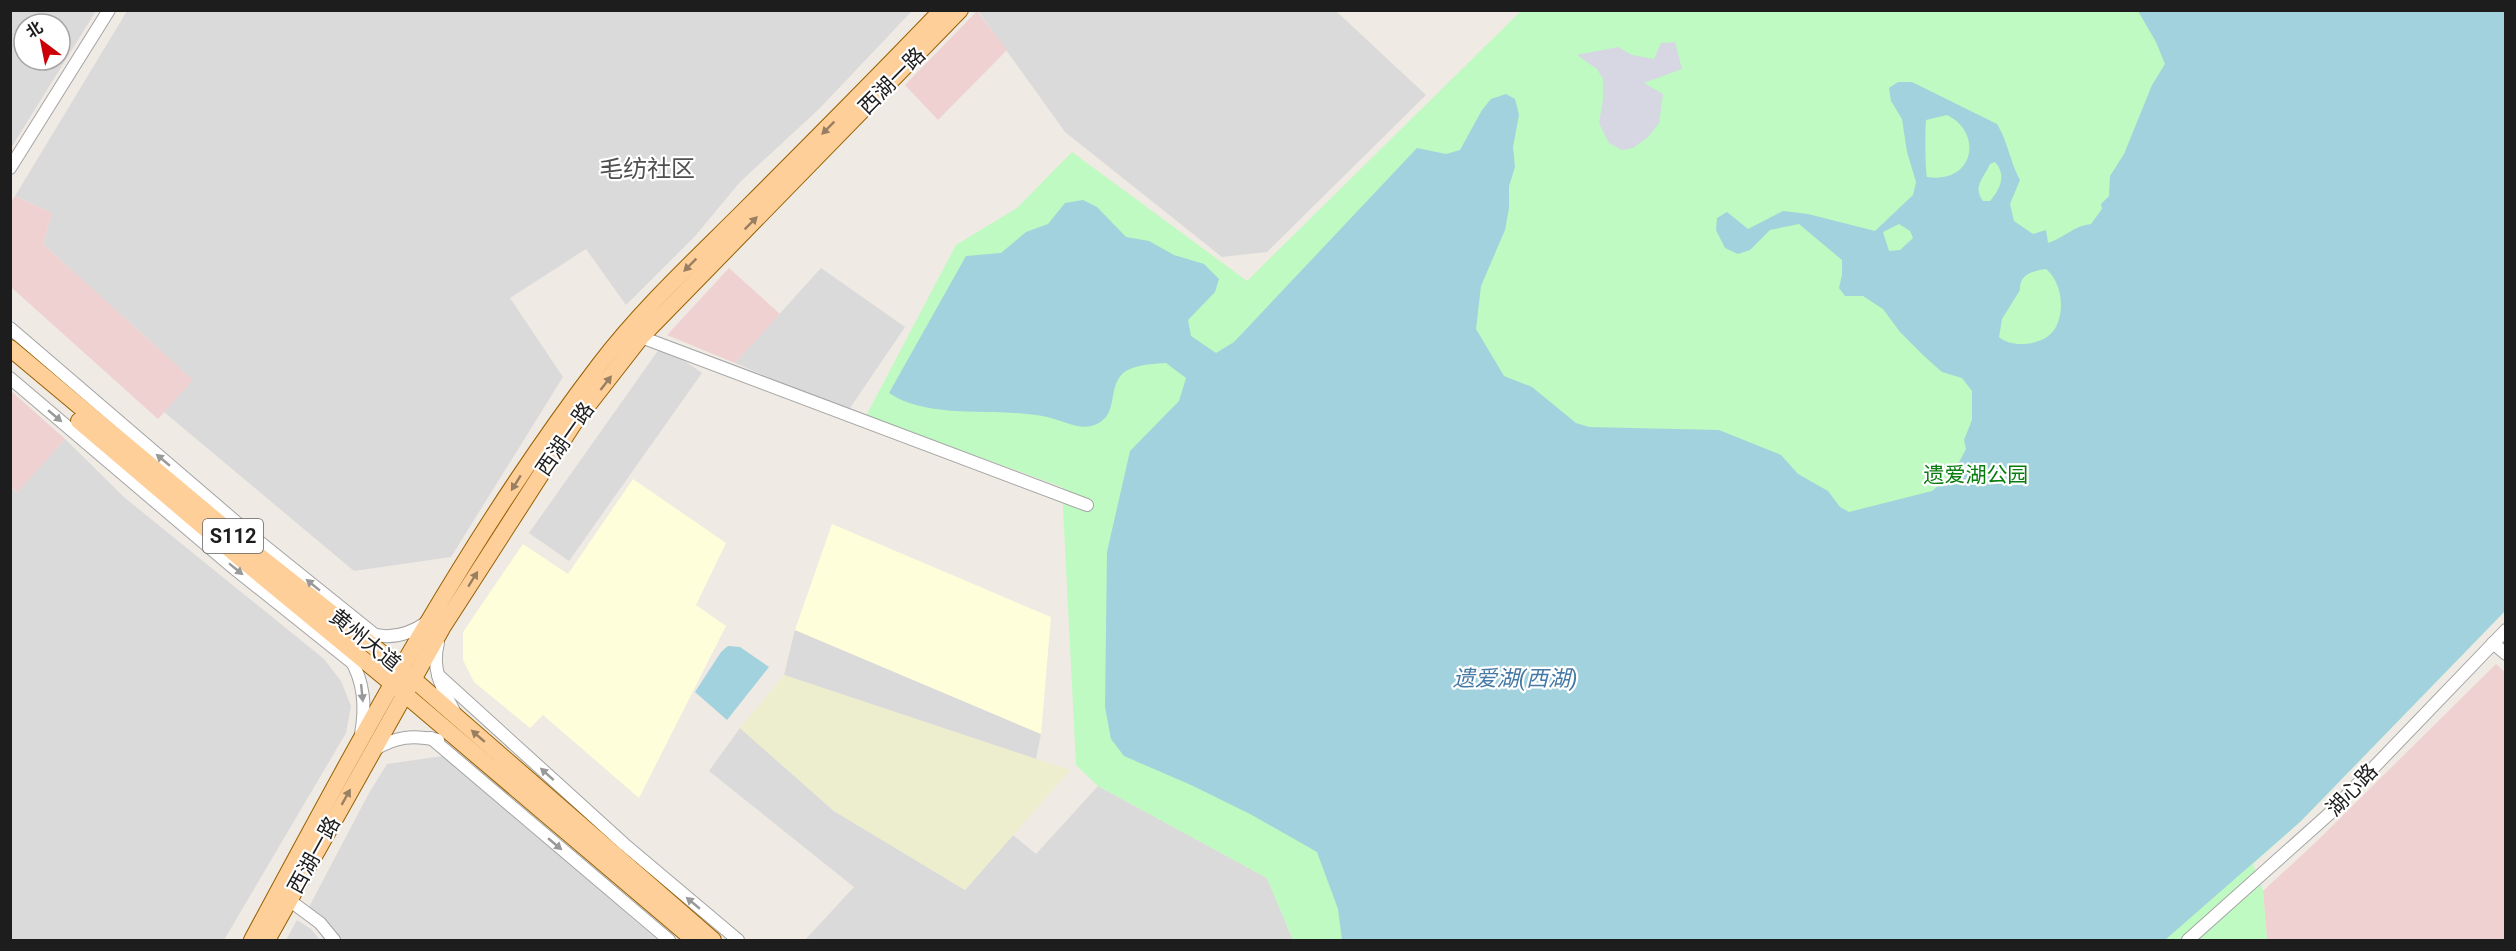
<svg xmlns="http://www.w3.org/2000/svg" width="2516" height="951" viewBox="0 0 2516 951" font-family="Roboto,'Noto Sans SC',sans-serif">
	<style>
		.residential { fill: #dbdada; fill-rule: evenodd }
		.commercial { fill: #f0d1d1 }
		.education { fill: #fffedb }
		.farmland { fill: #edeecd }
		.park { fill: #befac1 }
		.plaza { fill: #d7d7e4 }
		.water { fill: #a2d2dd; fill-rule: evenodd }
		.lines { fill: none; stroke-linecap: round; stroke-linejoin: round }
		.minor-casing { stroke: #a4a4a4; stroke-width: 14 }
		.major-casing { stroke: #966000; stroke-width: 18 }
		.minor { stroke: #fff; stroke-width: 12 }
		.major { stroke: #fecf99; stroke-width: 16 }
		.oneway { fill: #997f61 }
		.oneway2 { fill: #999 }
		.labels { text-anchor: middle; stroke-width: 4.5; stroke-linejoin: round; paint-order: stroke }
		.shield { fill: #fff; stroke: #616161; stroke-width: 1.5 }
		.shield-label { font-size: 20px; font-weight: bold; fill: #1d1d1d }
		.street-label { font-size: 21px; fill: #1d1d1d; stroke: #fff }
		.park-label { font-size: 21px; fill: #097d0f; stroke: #fff }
		.water-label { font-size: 22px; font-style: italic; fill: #4579a6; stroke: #fff }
		.quarter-label { font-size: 24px; fill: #505050; stroke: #fff }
	</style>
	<rect width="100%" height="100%" fill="#efeae3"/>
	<g class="residential">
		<path d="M11 10 96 11 11 148 10 11ZM24 24H60V60H24Z"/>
		<path d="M127 11H912L819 109 740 182 696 235 626 305 586 249 510 298 563 377 451 557 354 571 164 412 192 379 43 244 52 213 15 196Z"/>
		<path d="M978 11H1336L1426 95 1267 252 1222 257 1065 132Z"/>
		<path d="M821 268 905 327 848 411 735 363Z"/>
		<path d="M662 345 702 373 569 561 529 533Z"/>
		<path d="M65 439 125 498 324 659 341 681 351 706 346 733 224 940H11L10 487 17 493Z"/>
		<path d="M795 630 1041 734 1036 759 784 675Z"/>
		<path d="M740 728 834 811 965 890 1013 835 1036 854 1098 786 1267 878 1293 940H805L854 887 709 771Z"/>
		<path d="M450 755 634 920 658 940H341L333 928 309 907 369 793 387 764Z"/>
		<path d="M297 920 311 929 320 940H286Z"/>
	</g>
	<g class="commercial">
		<path d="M977 11 1007 50 938 120 905 85Z"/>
		<path d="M15 196 52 213 43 244 193 380 158 419 11 287 10 204Z"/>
		<path d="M729 268 780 314 735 363 667 335Z"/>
		<path d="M11 391 65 439 17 493 11 487Z"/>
		<path d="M2496 664 2505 672V940H2267L2263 891 2318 840Z"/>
	</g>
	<g class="education">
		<path d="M633 479 726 543 696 605 726 626 639 798 543 715 530 728 474 682 463 660V632L523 544 568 574Z"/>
		<path d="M832 524 1051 617 1041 734 795 630Z"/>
	</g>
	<path class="farmland" d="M784 675 1036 759 1070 770 965 890 834 811 740 728Z"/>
	<path class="park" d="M1521 11H2505V611L2301 821 2253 864 2263 891 2267 940H1293L1267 878 1098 786 1076 765 1062 487 866 416 956 245 1017 208 1072 152 1247 281Z"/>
	<path class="plaza" d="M1675 42 1682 69 1644 83 1663 94 1659 123 1647 138 1633 148 1622 150 1609 143 1599 123 1603 99V79L1597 69 1577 55 1618 47 1632 55 1654 59 1661 43Z"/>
	<g class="water">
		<path d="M2138 11H2506L2505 611 2301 821 2165 940H1342L1338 909 1317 852 1250 814 1191 785 1124 756 1111 739 1105 707 1107 552 1130 451 1179 401 1186 378 1166 363C1153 364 1138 364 1126 371 1106 384 1120 413 1097 424 1081 431 1070 423 1054 419 1046 416 1036 415 1027 414 984 409 926 418 889 393L966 256 1001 253 1026 232 1048 224 1065 203 1083 200 1097 207 1126 237 1149 241 1174 255 1204 264 1219 279 1215 292 1188 320 1191 336 1216 353 1234 342 1417 148 1446 154 1460 150 1482 110 1491 99 1506 94 1515 99 1519 115 1513 147 1515 167 1509 186V208L1505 230 1481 286 1476 329 1504 376 1532 387 1576 423 1589 427 1719 430 1781 455 1798 474 1828 491 1840 507 1849 512 1932 491 1954 472 1966 449 1964 440 1972 420V391L1962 378 1942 372 1924 356 1900 332 1883 309 1863 296H1845L1839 288 1842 275V260L1799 224 1770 230 1750 250 1738 254 1725 248 1716 230 1717 218 1727 212 1748 229 1783 211 1808 214 1875 231 1913 195 1916 182 1907 152 1902 119 1891 101 1889 88 1898 82H1912L1997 124C2008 142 2010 162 2020 180L2010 204 2014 221 2033 234 2046 230 2048 243C2064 238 2073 226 2091 224L2102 209 2101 204 2109 196 2110 176 2124 154 2152 85 2165 64 2156 42ZM1947 115C1983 132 1975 184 1927 177 1925 169 1925 130 1926 120ZM1995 162C2007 175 2000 189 1990 201H1983C1972 186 1984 178 1990 164ZM1899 224 1910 231 1913 238 1900 250 1889 251 1883 232ZM2046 269C2062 282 2066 312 2054 330 2044 345 2012 349 1999 337L2002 319 2020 290C2019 274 2033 271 2046 269Z"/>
		<path d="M728 646 740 647 769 667 727 720 695 692 721 652Z"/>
	</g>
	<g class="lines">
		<defs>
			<g id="minor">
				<path d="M10 168 109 10"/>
				<path d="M10 328 257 540 375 635"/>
				<path d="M641 337 1087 505"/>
				<path d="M10 378 230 565 354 664"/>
				<path d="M367 633C389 640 409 635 427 622"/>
				<path d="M438 643C431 669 442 688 454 711"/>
				<path d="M2493 643 2506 654"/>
				<path d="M350 658C364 682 366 706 361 734"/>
				<path d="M438 675 624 844 738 940"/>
				<path d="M431 738 669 940"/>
				<path d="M374 750C396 736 413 735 438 740"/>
				<path d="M289 900 320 923 334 940"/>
				<path d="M2188 940 2329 814 2506 630"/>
			</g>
			<g id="major">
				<path d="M10 348 249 548 397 665 713 940"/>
				<path d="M79 421 240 558 394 685 694 940"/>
				<path d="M252 940C358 743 464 542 600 364 643 308 695 260 744 211 811 144 877 78 942 10"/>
				<path d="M267 940 442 628 574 423 641 337 960 10"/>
			</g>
		</defs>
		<use href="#minor" class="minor-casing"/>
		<use href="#major" class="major-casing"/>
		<use href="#minor" class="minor"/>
		<use href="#major" class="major"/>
	</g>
	<defs><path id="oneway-solid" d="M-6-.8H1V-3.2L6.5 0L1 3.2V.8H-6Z" transform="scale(1.5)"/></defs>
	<g class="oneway">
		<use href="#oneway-solid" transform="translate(828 128) rotate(135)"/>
		<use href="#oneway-solid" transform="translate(751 223) rotate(-45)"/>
		<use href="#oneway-solid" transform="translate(690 265) rotate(135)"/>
		<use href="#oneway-solid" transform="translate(606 383) rotate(-52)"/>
		<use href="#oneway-solid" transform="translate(516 483) rotate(122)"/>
		<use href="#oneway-solid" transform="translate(473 579) rotate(-58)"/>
		<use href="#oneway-solid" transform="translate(478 736) rotate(-139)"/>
		<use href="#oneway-solid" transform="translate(346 797) rotate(-61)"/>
	</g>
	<g class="oneway2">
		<use href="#oneway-solid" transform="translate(55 416) rotate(40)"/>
		<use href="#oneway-solid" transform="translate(163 460) rotate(-140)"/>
		<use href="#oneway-solid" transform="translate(236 569) rotate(39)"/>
		<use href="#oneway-solid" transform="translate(313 585) rotate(-141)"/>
		<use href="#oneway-solid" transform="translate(362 693) rotate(84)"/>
		<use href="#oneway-solid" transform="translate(547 774) rotate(-138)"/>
		<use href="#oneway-solid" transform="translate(555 844) rotate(40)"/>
		<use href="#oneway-solid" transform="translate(693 903) rotate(-140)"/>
	</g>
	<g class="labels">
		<rect class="shield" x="203" y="519" width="60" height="34" rx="4.5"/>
		<g class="shield-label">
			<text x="233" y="543">S112</text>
		</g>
		<g class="street-label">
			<text transform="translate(892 81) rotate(-45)" y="7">西湖一路</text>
			<text transform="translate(565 439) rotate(-55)" y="7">西湖一路</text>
			<text transform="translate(365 640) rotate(39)" y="7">黄州大道</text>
			<text transform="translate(2352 790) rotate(-46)" y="7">湖心路</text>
			<text transform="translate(314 855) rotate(-61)" y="7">西湖一路</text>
		</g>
		<g class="park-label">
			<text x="1976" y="482">遗爱湖公园</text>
		</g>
		<g class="water-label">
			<text x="1515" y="686">遗爱湖(西湖)</text>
		</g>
		<g class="quarter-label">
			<text x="647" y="177">毛纺社区</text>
		</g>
	</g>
	<rect width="2516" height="951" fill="none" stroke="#1d1d1d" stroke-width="24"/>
	<g transform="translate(42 42) rotate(328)"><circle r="28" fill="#ffffff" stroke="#a5a5a5" stroke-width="1.5"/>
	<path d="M0-4.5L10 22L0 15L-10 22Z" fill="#ca0006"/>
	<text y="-9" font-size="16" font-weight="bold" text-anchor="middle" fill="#1d1d1d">北</text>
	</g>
</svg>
